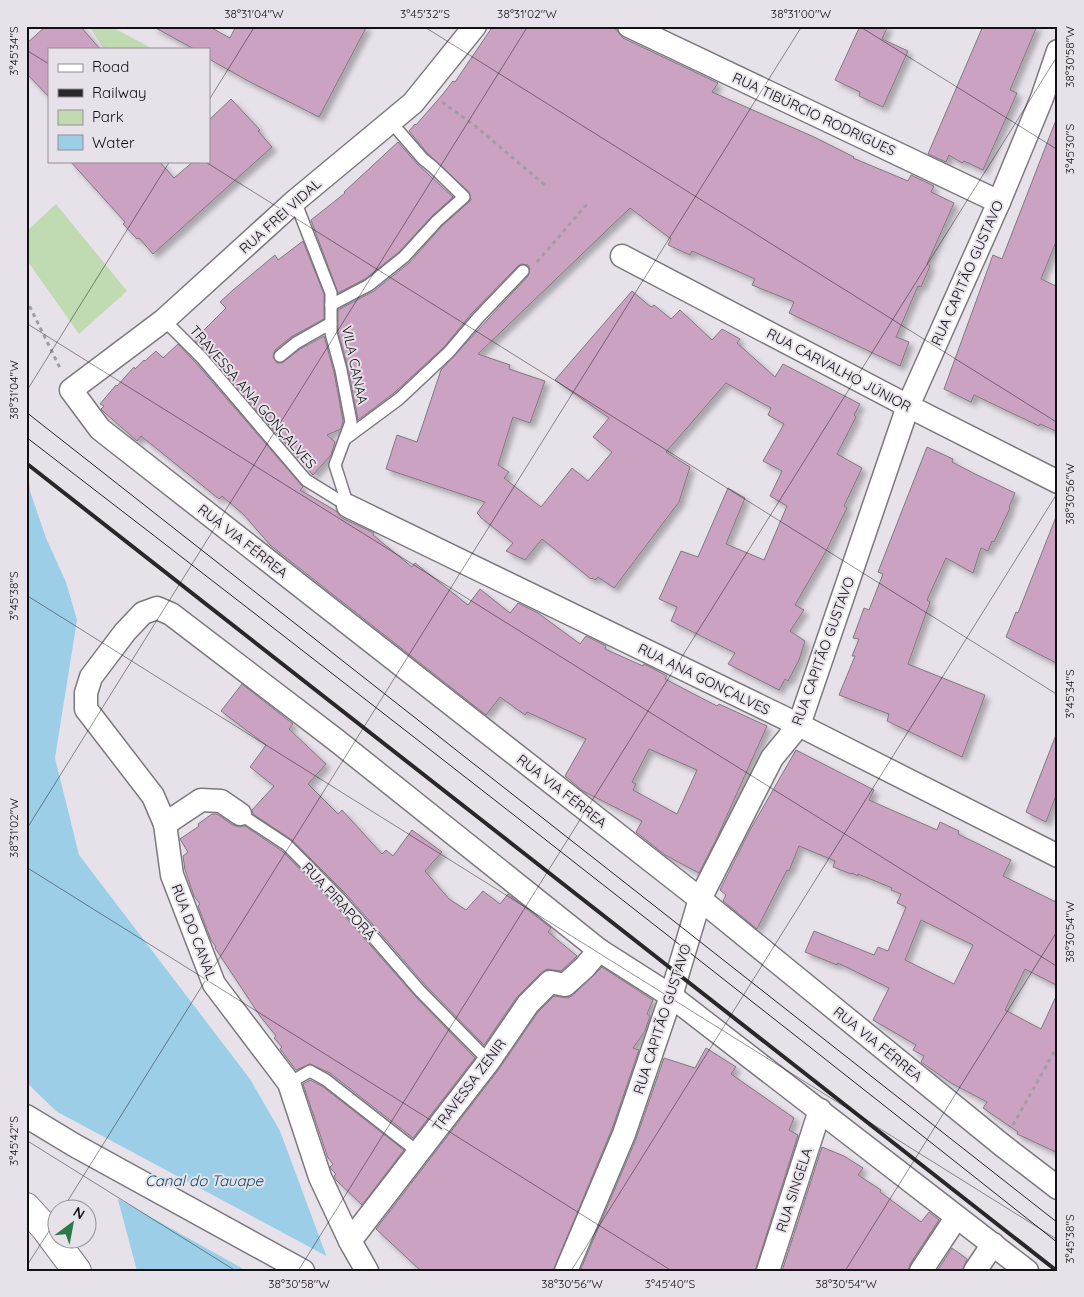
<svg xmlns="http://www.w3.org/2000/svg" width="1084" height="1297" viewBox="0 0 1084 1297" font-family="Quicksand,sans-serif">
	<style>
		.green { fill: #c0dab2 }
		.water { fill: #9ccfe7 }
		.pier { fill: #e7e2ea }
		.building { fill: #cba2c1; stroke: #80797e; fill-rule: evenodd; filter: url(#shadow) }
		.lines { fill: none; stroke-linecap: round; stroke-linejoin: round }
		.service-casing { stroke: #7d787f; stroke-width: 14 }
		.minor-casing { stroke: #7d787f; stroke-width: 25 }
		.tertiary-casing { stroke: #7d787f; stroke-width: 30 }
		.path { stroke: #a19da4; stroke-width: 3; stroke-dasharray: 4 4; stroke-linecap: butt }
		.service { stroke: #fff; stroke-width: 11 }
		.minor { stroke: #fff; stroke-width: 22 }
		.tertiary { stroke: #fff; stroke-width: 28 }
		.tram { stroke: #29272a; stroke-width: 1 }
		.rail { stroke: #29272a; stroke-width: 4 }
		.ticks { fill: none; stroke: #121013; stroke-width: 1; stroke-opacity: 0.45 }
		.labels { text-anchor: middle; stroke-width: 4; stroke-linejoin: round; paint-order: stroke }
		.street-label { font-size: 14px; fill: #121013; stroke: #e7e2ea }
		.water-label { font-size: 15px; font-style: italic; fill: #084d66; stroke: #e7e2ea }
		.neatline { fill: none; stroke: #121013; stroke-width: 2 }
		.ticks-label { font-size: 12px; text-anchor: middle; fill: #121013 }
	</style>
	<defs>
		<filter id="shadow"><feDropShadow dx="4.5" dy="4.5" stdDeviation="2.5" flood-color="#0004"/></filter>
	</defs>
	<rect width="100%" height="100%" fill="#e7e2ea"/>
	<g class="green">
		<path d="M89 26H110L153 49H104Z"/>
		<path d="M56 204 127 291 79 334 26 259V232Z"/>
	</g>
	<path class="water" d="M26 445 30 491 46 538 66 582 77 620 55 758 79 855 250 1079 280 1131 332 1271H137L117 1196 56 1111 26 1082Z"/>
	<path class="pier" d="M50 1108 330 1258 334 1271H247L115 1197Z"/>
	<g class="building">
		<path d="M46 26H80L100 49H49V97L26 73V44Z"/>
		<path d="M152 26H208L230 38 236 26H367L319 117 250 82 209 59V49H194Z"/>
		<path d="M493 26H613L623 38 718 83 712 92 814 137 854 157 853 158 908 181 911 175 934 186 931 192 954 203 927 264 930 266 921 287 918 286 896 337 909 342 900 366 789 313 794 302 752 285 755 279 692 251 690 255 668 245 671 239 630 208 478 354 510 365 509 369 545 381 530 423 513 417 498 465 509 472 504 478 541 507 572 468 588 481 612 452 593 437 609 418 555 380 632 291 651 307 654 305 671 319 680 310 712 340 722 329 740 339 737 343 775 377 783 364 860 404 854 415 856 417 837 454 862 468 844 506 847 508 825 553 795 605 804 610 790 631 805 641 799 660 788 681 785 679 779 690 728 664 735 653 671 621 677 607 659 599 681 551 698 557 728 488 745 498 726 544 764 560 787 506 770 496 782 471 763 461 784 424 768 415 771 408 726 383 666 452 690 467 679 502 614 588 598 577 595 580 592 578 591 579 542 539 525 560 506 551 513 543 480 517V516L477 513 485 502 386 469 397 435 417 442 441 370 528 276 530 269 528 265 521 264 518 266 472 313 444 347 394 393 358 420 348 368 338 332V310L374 291 409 263 442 226 471 200 469 192 428 154 409 131 415 124 416 125 443 94 453 81 455 82Z"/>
		<path d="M860 26H888L882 39 908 51 883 107 859 96 860 92 835 80Z"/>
		<path d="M983 26H1037L1010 90 1017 93 983 170 964 161 962 163 949 155 946 162 928 154Z"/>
		<path d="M231 99 260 130 258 131 272 147 153 254 139 238 137 239 123 224 125 222 70 161H159L174 178 194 161H209V120Z"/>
		<path d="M1056 120 1058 121V237L1041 279 1058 287V432L1040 424 1039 426 974 395 971 402 944 389 993 255 1002 259Z"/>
		<path d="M398 142 417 164 453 197 432 216 399 252 365 279 338 293 311 220 345 193 344 192Z"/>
		<path d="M303 241 324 294V319L291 337 275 350 273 357 277 363H282L300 349 324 336 334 372 343 421 341 429 327 435 335 442 331 455 313 475 194 340 226 308 220 302 233 290 275 255 278 260Z"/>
		<path d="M178 344 196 363 303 487 300 490 336 511 342 518 374 533 373 535 412 567 415 563 468 605 480 589 510 613 518 603 538 613 580 644 586 636 606 646 605 649 643 666 644 664 667 676 665 679 717 706 719 704 767 726 716 840 699 873 665 855 636 832 642 821 583 791 565 776 586 739 527 712 525 715 500 697 486 715 270 545 244 515 222 496 219 499 141 436 137 441 104 412 101 409 104 406 100 404 116 385 117 386 134 367 135 369 144 360 145 361 156 351 163 358ZM649 749 697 770 677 814 633 790 636 784 632 782Z"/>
		<path d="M927 447 953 459 952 462 977 475 1015 493 1009 507 1010 508 994 542 992 541 988 551 981 548 973 573 946 558 927 600 930 602 908 664 985 695 962 757 887 721 889 714 839 695 855 656H852L859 639 853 638 864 608 869 610 883 574 878 572Z"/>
		<path d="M1056 517H1058V664L1006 637 1016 612 1018 613Z"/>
		<path d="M242 684 293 724 289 729 326 764 308 784 338 814 342 810 382 854 386 850 393 856 412 830 442 852 425 871 449 899 466 910 483 891 500 904 508 894 551 928 548 932 577 956 561 971 547 969 541 973 517 997 484 1045 426 986 346 894 292 840 253 814 252 810 274 786 250 767 266 745 221 711Z"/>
		<path d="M1056 735H1058V790L1046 822 1026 812Z"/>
		<path d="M796 750 874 790 869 800 937 830 940 822 959 831 958 834 1011 860 1003 876 1058 903V986L1025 969 1005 1010 1041 1029 1058 992V1153L1017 1134 1018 1132 983 1108 987 1102 951 1083 921 1062 924 1056 913 1050 916 1045 873 1020 889 988 838 963 837 965 805 952 814 931 874 955 878 947 888 951 906 907 897 903 901 894 891 890 892 888 858 874V876L852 873 851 874 833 867 835 861 799 846 789 871 787 870 757 929 723 901 726 895 720 890 750 830ZM921 920 973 945 954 984 905 960Z"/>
		<path d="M212 814H217L233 825 239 827 245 826 282 851 334 904 415 996 475 1058 413 1138 330 1073 310 1064 296 1070 280 1049 282 1047 274 1038 276 1036 260 1016 215 948 216 947 211 940 198 906 200 904 194 896 185 870 183 856 188 852 180 839 199 826 198 824Z"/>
		<path d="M602 967 653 1000 647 1014 650 1016 645 1031 633 1048 639 1050 612 1129 553 1271H421L376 1229 499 1069 538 1012 554 996 568 998 573 995Z"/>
		<path d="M706 1048 736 1067 731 1074 794 1118 789 1130 798 1135 755 1271H580L636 1139 664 1058 695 1068Z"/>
		<path d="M310 1080 322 1086 404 1150 362 1205 336 1180 334 1176 336 1174 332 1170 330 1167 333 1164 328 1158 303 1084Z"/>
		<path d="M822 1147 844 1156 863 1168 858 1175 881 1190 880 1192 921 1222 929 1212 939 1220 910 1264 908 1271H782Z"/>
		<path d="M952 1248 967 1259 962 1271H937Z"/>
	</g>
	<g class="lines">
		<defs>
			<g id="service">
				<path d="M295 201 331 293V333L341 370 351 422 335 465 348 506"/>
				<path d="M331 305 369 285 404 257 437 221 464 197 433 167 423 159 390 121"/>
				<path d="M164 320 202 358 306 480 348 506"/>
				<path d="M280 356 296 343 331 323"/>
				<path d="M345 439 399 399 449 352 478 318 523 271"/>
				<path d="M240 814 287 845 340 899 420 991 489 1061"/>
				<path d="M289 1083 310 1071 326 1080 418 1152"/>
			</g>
			<g id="minor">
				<path d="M475 26 413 103 295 201 164 320 71 390 100 429 700 899 1002 1145 1058 1188"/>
				<path d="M629 26 999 202"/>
				<path d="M622 256 908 406 1058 482"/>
				<path d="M348 506 799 725 1058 856"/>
				<path d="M165 824 201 800 221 801 240 814"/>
				<path d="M26 1116 74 1145 303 1271"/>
				<path d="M350 1241 489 1061 528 1004 550 982 565 985 585 967 599 950"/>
				<path d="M367 1271 350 1241 320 1177 289 1083 214 984 172 875 165 824 153 796 86 709V693L91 677 125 632 143 613 157 608 171 614 336 740 599 950 671 996 1027 1271"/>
				<path d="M566 1271 624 1134 671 996 700 899 772 758 799 725 908 406 999 202 1042 98 1058 51"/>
				<path d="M768 1271 820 1110"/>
				<path d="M921 1271 956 1218"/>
				<path d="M975 1271 993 1244"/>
			</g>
			<path id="tertiary" d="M26 1207 45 1228 77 1271"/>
		</defs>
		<use href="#service" class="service-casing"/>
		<use href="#minor" class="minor-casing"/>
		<use href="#tertiary" class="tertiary-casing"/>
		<g class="path">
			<path d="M442 102 474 125 546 186"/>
			<path d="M537 262 587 204"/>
			<path d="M26 299 61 370"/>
			<path d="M1013 1125 1058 1045"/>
		</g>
		<use href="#service" class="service"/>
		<use href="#minor" class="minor"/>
		<use href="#tertiary" class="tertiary"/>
		<g class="tram">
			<path d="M26 412 1058 1223"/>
			<path d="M26 437C372 703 716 972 1058 1243"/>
		</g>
		<path class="rail" d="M26 463 1057 1271"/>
	</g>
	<path class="ticks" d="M423 26 1058 423M859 26 1058 150M26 50 49 64M209 100 255 26M204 161 1058 695M26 323 1058 967M26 392 170 161M26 595 1058 1240M26 830 528 26M26 867 672 1271M26 1140 236 1271M62 1210 802 26M26 1267 58 1217M298 1271 1058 55M571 1271 1058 492M845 1271 1058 930"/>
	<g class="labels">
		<g class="street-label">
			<text transform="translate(814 114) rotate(25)" y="5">RUA TIBÚRCIO RODRIGUES</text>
			<text transform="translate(280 216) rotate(-42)" y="5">RUA FREI VIDAL</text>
			<text transform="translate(967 273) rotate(-66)" y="5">RUA CAPITÃO GUSTAVO</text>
			<text transform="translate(355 365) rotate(78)" y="5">VILA CANAA</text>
			<text transform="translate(839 370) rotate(28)" y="5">RUA CARVALHO JÚNIOR</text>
			<text transform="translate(253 397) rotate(49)" y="5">TRAVESSA ANA GONÇALVES</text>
			<text transform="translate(243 541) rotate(38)" y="5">RUA VIA FÉRREA</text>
			<text transform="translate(823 651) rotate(-70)" y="5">RUA CAPITÃO GUSTAVO</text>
			<text transform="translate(704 679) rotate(26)" y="5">RUA ANA GONÇALVES</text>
			<text transform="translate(562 791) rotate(38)" y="5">RUA VIA FÉRREA</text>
			<text transform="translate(339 901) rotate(47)" y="5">RUA PIRAPORÃ</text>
			<text transform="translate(194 932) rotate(69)" y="5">RUA DO CANAL</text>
			<text transform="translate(662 1019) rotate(-72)" y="5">RUA CAPITÃO GUSTAVO</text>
			<text transform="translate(878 1044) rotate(39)" y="5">RUA VIA FÉRREA</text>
			<text transform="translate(469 1085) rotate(-53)" y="5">TRAVESSA ZENIR</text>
			<text transform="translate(794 1190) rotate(-72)" y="5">RUA SINGELA</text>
		</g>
		<g class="water-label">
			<text x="204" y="1186">Canal do Tauape</text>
		</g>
	</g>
	<rect width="1084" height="1297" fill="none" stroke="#e7e2ea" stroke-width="55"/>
	<rect x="48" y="48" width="162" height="115" fill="#e7e2ea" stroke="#928e94"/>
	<rect x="58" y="64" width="25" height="8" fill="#ffffff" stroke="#928e94"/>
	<text x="92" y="72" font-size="15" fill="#121013">Road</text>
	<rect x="58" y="89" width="25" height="8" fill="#29272a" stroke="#928e94"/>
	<text x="92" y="98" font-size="15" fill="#121013">Railway</text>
	<rect x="58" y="110" width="25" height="15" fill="#c0dab2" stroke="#928e94"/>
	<text x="92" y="122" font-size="15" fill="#121013">Park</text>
	<rect x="58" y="135" width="25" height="15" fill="#9ccfe7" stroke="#928e94"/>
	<text x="92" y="148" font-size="15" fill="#121013">Water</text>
	<g transform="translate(72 1224) rotate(32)"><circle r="24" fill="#e7e2ea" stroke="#928e94"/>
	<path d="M0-4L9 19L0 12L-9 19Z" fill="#2c7948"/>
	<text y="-8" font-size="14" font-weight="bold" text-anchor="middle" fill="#121013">N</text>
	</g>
	<rect x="28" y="28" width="1028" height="1242" class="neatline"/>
	<g class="ticks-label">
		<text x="254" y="18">38°31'04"W</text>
		<text x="425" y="18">3°45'32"S</text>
		<text x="527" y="18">38°31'02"W</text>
		<text x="801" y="18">38°31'00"W</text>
		<text transform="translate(14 51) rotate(-90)" y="4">3°45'34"S</text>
		<text transform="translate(1070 57) rotate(-90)" y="4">38°30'58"W</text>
		<text transform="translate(1070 149) rotate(-90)" y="4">3°45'30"S</text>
		<text transform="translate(14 390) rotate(-90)" y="4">38°31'04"W</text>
		<text transform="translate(1070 494) rotate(-90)" y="4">38°30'56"W</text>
		<text transform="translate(14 596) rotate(-90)" y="4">3°45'38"S</text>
		<text transform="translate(1070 694) rotate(-90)" y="4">3°45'34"S</text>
		<text transform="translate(14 828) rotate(-90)" y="4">38°31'02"W</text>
		<text transform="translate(1070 932) rotate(-90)" y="4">38°30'54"W</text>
		<text transform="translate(14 1141) rotate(-90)" y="4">3°45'42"S</text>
		<text transform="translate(1070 1239) rotate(-90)" y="4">3°45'38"S</text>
		<text x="299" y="1288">38°30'58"W</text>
		<text x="572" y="1288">38°30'56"W</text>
		<text x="670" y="1288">3°45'40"S</text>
		<text x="846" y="1288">38°30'54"W</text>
	</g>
</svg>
